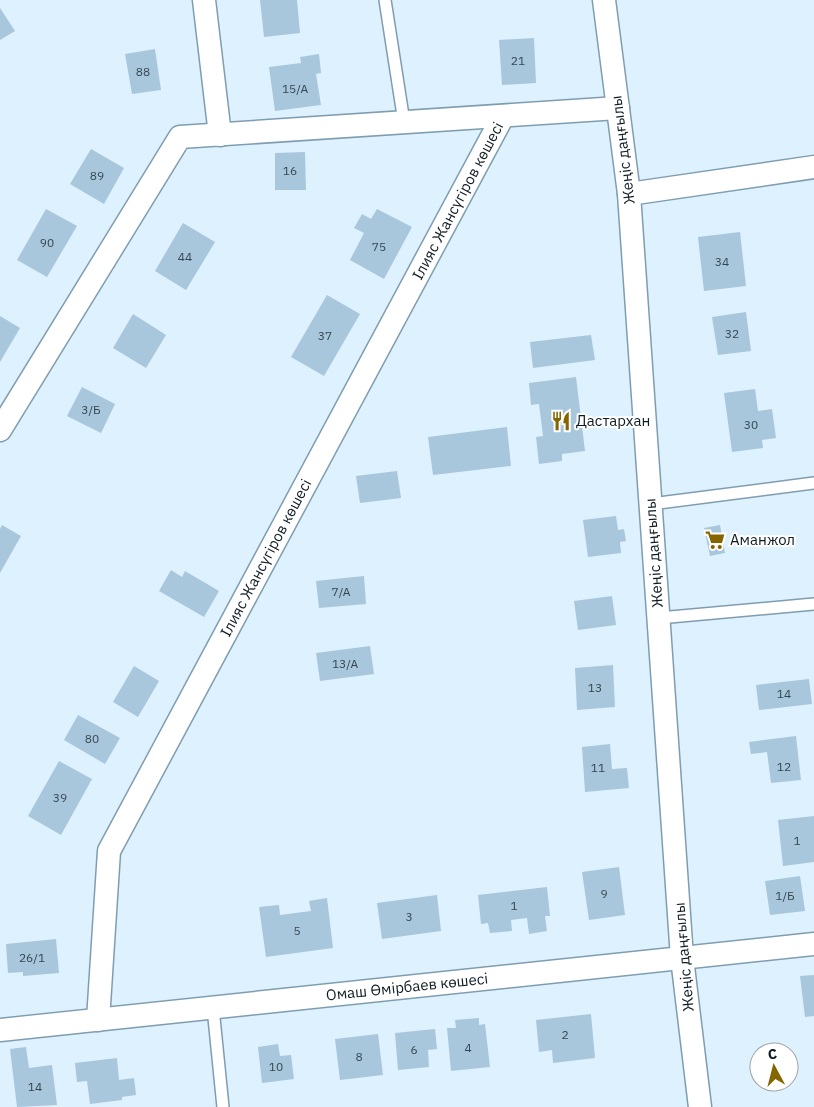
<svg xmlns="http://www.w3.org/2000/svg" width="814" height="1107" viewBox="0 0 814 1107" font-family="'IBM Plex Sans',sans-serif">
	<style>
		.building { fill: #a8c7dc }
		.lines { fill: none; stroke-linecap: round; stroke-linejoin: round }
		.lane-casing { stroke: #7f9db1; stroke-width: 14 }
		.street-casing { stroke: #7f9db1; stroke-width: 25 }
		.lane { stroke: #fff; stroke-width: 11 }
		.street { stroke: #fff; stroke-width: 22 }
		.labels { text-anchor: middle; stroke-width: 4; stroke-linejoin: round; paint-order: stroke }
		.number-label { font-size: 12px; fill: #354650 }
		.street-label { font-size: 15px; fill: #0f1b22; stroke: #fff }
		.poi-label { font-size: 15px; fill: #0f1b22; stroke: #fff; text-anchor: start }
	</style>
	<rect width="100%" height="100%" fill="#def1fe"/>
	<g class="building">
		<path d="M260 0H297L300 33 264 37Z"/>
		<path d="M0 8 15 31 0 40Z"/>
		<path d="M534 38 536 83 502 85 499 40Z"/>
		<path d="M155 49 161 90 132 94 125 54Z"/>
		<path d="M319 54 321 73 316 74 321 105 275 111 269 67 301 63 300 57Z"/>
		<path d="M91 149 124 168 104 204 70 184Z"/>
		<path d="M305 152 306 190H275V153Z"/>
		<path d="M46 209 77 226 47 277 17 260Z"/>
		<path d="M377 209 412 227 384 279 350 260 364 233 354 228 362 214 371 219Z"/>
		<path d="M183 223 215 242 186 290 155 271Z"/>
		<path d="M740 232 746 286 704 291 698 237Z"/>
		<path d="M327 295 360 314 324 376 291 357Z"/>
		<path d="M746 312 751 351 718 355 712 317Z"/>
		<path d="M133 314 166 335 146 368 113 348Z"/>
		<path d="M0 316 20 328 0 362Z"/>
		<path d="M591 335 595 360 533 368 530 342Z"/>
		<path d="M576 377 585 451 562 454V461L539 464 536 437 543 436 539 404 531 405 529 383Z"/>
		<path d="M82 387 115 404 101 433 67 416Z"/>
		<path d="M755 389 758 411 772 409 776 438 762 440 763 448 732 452 724 393Z"/>
		<path d="M507 427 511 466 433 475 428 437Z"/>
		<path d="M397 471 401 498 360 503 356 476Z"/>
		<path d="M616 516 618 530 624 529 626 541 620 542 621 553 588 557 583 520Z"/>
		<path d="M2 525 21 536 0 573V529Z"/>
		<path d="M720 525 725 553 710 556 704 528Z"/>
		<path d="M171 570 182 577 185 571 219 591 204 617 159 591Z"/>
		<path d="M364 576 366 604 319 608 316 581Z"/>
		<path d="M612 596 616 625 578 630 574 601Z"/>
		<path d="M370 646 374 674 320 681 316 653Z"/>
		<path d="M613 665 615 707 577 710 575 668Z"/>
		<path d="M134 666 159 681 138 717 113 702Z"/>
		<path d="M809 679 812 704 759 710 756 685Z"/>
		<path d="M78 715 120 738 105 764 64 740Z"/>
		<path d="M796 736 801 780 771 783 767 752 751 754 749 742Z"/>
		<path d="M610 744 612 769 627 768 629 788 585 792 582 747Z"/>
		<path d="M59 761 92 779 61 835 28 816Z"/>
		<path d="M814 816V862L783 866 778 820Z"/>
		<path d="M619 867 625 915 589 920 582 872Z"/>
		<path d="M800 876 805 911 770 915 765 881Z"/>
		<path d="M547 887 550 916H545L547 931 529 934 527 918 511 920 512 931 490 933 488 923 481 924 478 895Z"/>
		<path d="M437 895 441 931 382 939 377 903Z"/>
		<path d="M327 898 333 948 266 957 259 907 279 905 280 915 311 911 309 901Z"/>
		<path d="M56 939 59 973 23 976V972L8 973 6 944Z"/>
		<path d="M814 975V1016L805 1017 800 976Z"/>
		<path d="M591 1014 595 1058 553 1063 552 1050 539 1052 536 1020Z"/>
		<path d="M479 1018V1025L485 1024 490 1067 451 1071 447 1028H456L455 1020Z"/>
		<path d="M435 1029 437 1049 428 1050 429 1067 398 1070 395 1033Z"/>
		<path d="M378 1034 383 1075 340 1080 335 1039Z"/>
		<path d="M278 1044 280 1056 291 1055 294 1079 262 1083 258 1047Z"/>
		<path d="M26 1047 29 1068 52 1065 57 1105 17 1107 10 1049Z"/>
		<path d="M117 1058 119 1080 134 1078 136 1095 122 1097V1100L90 1104 87 1081 77 1082 75 1063Z"/>
	</g>
	<g class="lines">
		<defs>
			<g id="lane">
				<path d="M385 0 404 122"/>
				<path d="M651 504 814 483"/>
				<path d="M659 618 814 604"/>
				<path d="M213 1008 223 1107"/>
			</g>
			<g id="street">
				<path d="M204 0 220 135"/>
				<path d="M604 0 629 194 682 958 700 1107"/>
				<path d="M629 194 814 167"/>
				<path d="M0 430 180 137 618 108"/>
				<path d="M98 1020 109 851 503 116"/>
				<path d="M0 1030 814 944"/>
			</g>
		</defs>
		<use href="#lane" class="lane-casing"/>
		<use href="#street" class="street-casing"/>
		<use href="#lane" class="lane"/>
		<use href="#street" class="street"/>
	</g>
	<defs>
		<symbol id="restaurant-bare" viewBox="-9 -9 18 18"><path d="M-5-6h1v4h1v-4h1v4h1v-4h1v5L-1.5 .5V6h-2V.5L-5-1ZM5-6V6H3V1.5H1.5Q1.5-4 5-6Z" fill="#856500" stroke="#fff" stroke-width="2.5" paint-order="stroke"/></symbol>
		<symbol id="supermarket-bare" viewBox="-9 -9 18 18"><path d="M-6-5.5h2.5l.6 2H6L4.5 2H-2.5L-4.4-4H-6ZM-1.5 3.2a1.3 1.3 0 1 0 .1 0ZM3 3.2a1.3 1.3 0 1 0 .1 0Z" fill="#856500" stroke="#fff" stroke-width="2.5" paint-order="stroke"/></symbol>
	</defs>
	<g fill-rule="evenodd">
		<use href="#restaurant-bare" x="547" y="407" width="28" height="28"/>
		<use href="#supermarket-bare" x="701" y="526" width="28" height="28"/>
	</g>
	<g class="labels">
		<g class="number-label">
			<text x="518" y="65">21</text>
			<text x="143" y="76">88</text>
			<text x="295" y="93">15/А</text>
			<text x="290" y="175">16</text>
			<text x="97" y="180">89</text>
			<text x="47" y="247">90</text>
			<text x="379" y="251">75</text>
			<text x="185" y="261">44</text>
			<text x="722" y="266">34</text>
			<text x="732" y="338">32</text>
			<text x="325" y="340">37</text>
			<text x="91" y="414">3/Б</text>
			<text x="751" y="429">30</text>
			<text x="341" y="596">7/А</text>
			<text x="345" y="668">13/А</text>
			<text x="595" y="692">13</text>
			<text x="784" y="698">14</text>
			<text x="92" y="743">80</text>
			<text x="784" y="771">12</text>
			<text x="598" y="772">11</text>
			<text x="60" y="802">39</text>
			<text x="797" y="845">1</text>
			<text x="604" y="898">9</text>
			<text x="785" y="900">1/Б</text>
			<text x="514" y="910">1</text>
			<text x="409" y="921">3</text>
			<text x="297" y="935">5</text>
			<text x="32" y="962">26/1</text>
			<text x="565" y="1039">2</text>
			<text x="468" y="1052">4</text>
			<text x="414" y="1054">6</text>
			<text x="359" y="1061">8</text>
			<text x="276" y="1071">10</text>
			<text x="35" y="1091">14</text>
		</g>
		<g class="street-label">
			<text transform="translate(623 150) rotate(-97)" y="5">Жеңіс даңғылы</text>
			<text transform="translate(458 201) rotate(-62)" y="5">Ілияс Жансүгіров көшесі</text>
			<text transform="translate(654 553) rotate(-94)" y="5">Жеңіс даңғылы</text>
			<text transform="translate(266 558) rotate(-62)" y="5">Ілияс Жансүгіров көшесі</text>
			<text transform="translate(684 957) rotate(-95)" y="5">Жеңіс даңғылы</text>
			<text transform="translate(407 987) rotate(-6)" y="5">Омаш Өмірбаев көшесі</text>
		</g>
		<g class="poi-label">
			<text x="576" y="426">Дастархан</text>
			<text x="730" y="545">Аманжол</text>
		</g>
	</g>
	<g transform="translate(774 1067) rotate(353)"><circle r="24" fill="#ffffff" stroke="#9fa4a7"/>
	<path d="M0-4L9 19L0 12L-9 19Z" fill="#856500"/>
	<text y="-8" font-size="14" font-weight="bold" text-anchor="middle" fill="#0f1b22">С</text>
	</g>
</svg>
